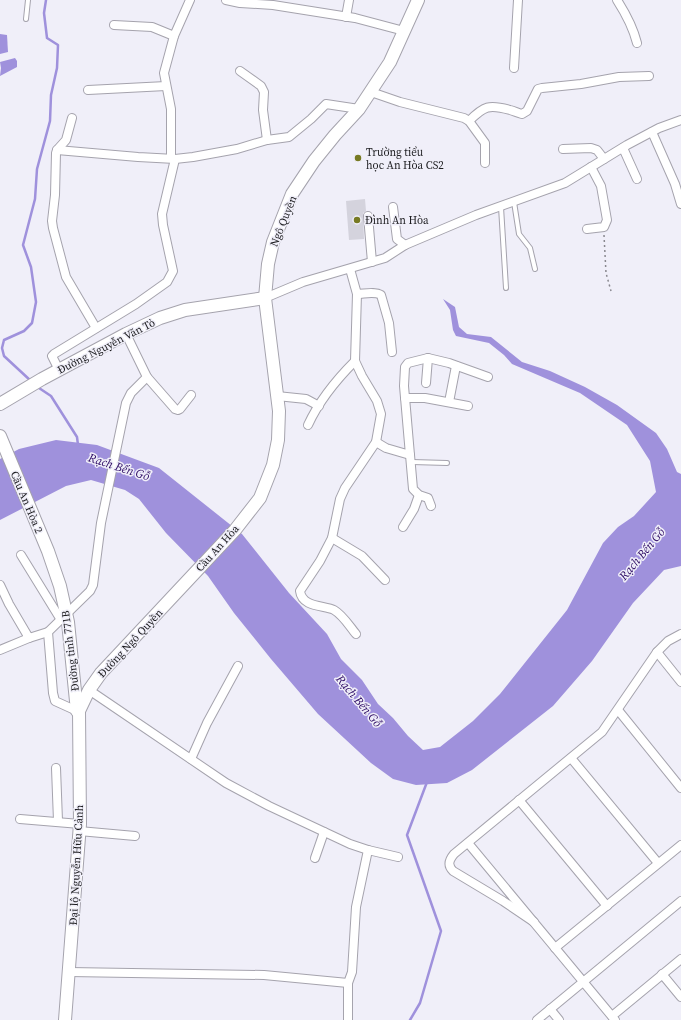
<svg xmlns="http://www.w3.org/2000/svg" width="681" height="1020" viewBox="0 0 681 1020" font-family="'Source Serif 4',serif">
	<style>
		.water { fill: #9f91dc }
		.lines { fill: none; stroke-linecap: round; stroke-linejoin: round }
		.stream { stroke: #9f91dc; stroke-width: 2.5 }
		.building { fill: #d4d3dd }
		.lane-casing { stroke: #a5a3ad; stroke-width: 6 }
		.street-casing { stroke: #a5a3ad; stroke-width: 10 }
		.secondary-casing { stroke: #a5a3ad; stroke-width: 14 }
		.path { stroke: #89888f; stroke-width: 1.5; stroke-dasharray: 2 3; stroke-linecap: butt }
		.lane { stroke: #fff; stroke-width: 4 }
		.street { stroke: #fff; stroke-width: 8 }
		.secondary { stroke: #fff; stroke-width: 12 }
		.poi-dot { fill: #777a23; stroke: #f0eff9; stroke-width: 1.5 }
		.labels { text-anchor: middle; stroke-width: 3; stroke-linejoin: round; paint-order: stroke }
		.poi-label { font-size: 11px; fill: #1c1c1f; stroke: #f0eff9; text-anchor: start }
		.street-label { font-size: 11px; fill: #1c1c1f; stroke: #f0eff9 }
		.water-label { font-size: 12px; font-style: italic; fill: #2f0d66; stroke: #f0eff9 }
	</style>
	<rect width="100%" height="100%" fill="#f0eff9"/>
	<g class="water">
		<path d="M0 34 7 35 8 52 0 54Z"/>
		<path d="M15 58 17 61V67L0 76 1 68 0 62Z"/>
		<path d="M443 299 455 307 459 327 467 334 491 337 522 362 550 371 585 387 617 405 656 433 667 449 677 472 681 474V566L664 570 633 603 592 661 553 706 472 770 447 783 416 785 393 779 371 763 318 714 271 659 234 613 208 576 166 533 139 499 125 490 91 480 66 486 0 520V459L19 449 56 440 97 445 159 468 242 534 289 593 327 634 341 659 362 680 378 704 393 718 408 736 423 750 440 747 473 721 500 694 567 610 603 543 618 527 634 516 656 492 650 461 627 425 580 393 512 364 504 355 489 343 456 336 453 330 450 310Z"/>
	</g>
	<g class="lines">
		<g class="stream">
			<path d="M31 381 4 356 2 348 4 340 24 331 32 323 36 302 31 267 23 245 35 199 37 169 50 121 51 95 57 68 58 45 47 38 44 13 46 0"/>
			<path d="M36 386 51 396 77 437 78 445"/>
			<path d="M410 1020 420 1003 441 931 407 835 427 782"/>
		</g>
	</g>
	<path class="building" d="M365 199 366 211 363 213V216L364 239 349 240 346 201Z"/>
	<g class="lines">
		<defs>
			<g id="lane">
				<path d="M26 19 28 0"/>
				<path d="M514 202 519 234 530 248 535 269"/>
				<path d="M501 207 506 288"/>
				<path d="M412 462 447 463"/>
			</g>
			<g id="street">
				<path d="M226 0 240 3 273 5 355 18 404 31"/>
				<path d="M617 0C626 14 633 27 637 43"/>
				<path d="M346 17 349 0"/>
				<path d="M114 25 152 27 174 36"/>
				<path d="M514 68 518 0"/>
				<path d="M240 71 261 86 264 92 263 110 267 140"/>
				<path d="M88 90 166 86"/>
				<path d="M371 92 400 102 464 118 469 121 485 143V163"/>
				<path d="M72 118 66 140 57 150 56 153 55 195 52 221 53 228 66 277 96 328"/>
				<path d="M469 121C484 106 489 104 510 110 514 111 518 113 522 114L527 111 538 89 542 88 581 84 619 77 649 76"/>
				<path d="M652 132 675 184 681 204"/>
				<path d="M623 148 637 179"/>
				<path d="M563 149 591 148 597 150 604 159"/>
				<path d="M57 150 138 157 175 159 193 157 237 149 267 140 289 137 311 119 326 104 359 109"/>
				<path d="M171 158V109L164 73 174 36 190 0"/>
				<path d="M393 207 397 239 405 245"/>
				<path d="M368 216 372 262"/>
				<path d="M587 229 604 227 607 220 601 186 591 167"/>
				<path d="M350 269 357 294 355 361 362 376 377 401 381 414 376 442 345 488 340 499 332 538 320 561 300 591C302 608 325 605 334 610 343 615 350 627 356 634"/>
				<path d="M357 294C364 294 375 291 381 295L389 323 392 352"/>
				<path d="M265 298 303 282 385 258 405 245 476 215 565 183 627 145 659 128 681 120"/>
				<path d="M59 370 52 356 54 354 136 304 167 282 173 271 163 225 162 214 175 159"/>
				<path d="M147 377 175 409 178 410 180 409 191 395"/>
				<path d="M426 383 428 358"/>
				<path d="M277 396 306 399 319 406"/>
				<path d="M405 398H425L468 406"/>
				<path d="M449 402 456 366"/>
				<path d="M308 425C319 401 337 379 355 361"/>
				<path d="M376 442 386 448 410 455 404 386 405 367 408 363 428 358 449 363 488 377"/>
				<path d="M410 455 413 489 419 495 428 498 431 506"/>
				<path d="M403 527 414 509 419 495"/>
				<path d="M332 538 362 556 385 580"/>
				<path d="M21 555 61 620"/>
				<path d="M0 585 9 604 29 638 48 632"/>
				<path d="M0 650 29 638"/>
				<path d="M657 652 681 682"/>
				<path d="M89 690 226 783 269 806 350 844 368 850 398 857"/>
				<path d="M618 710 681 788"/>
				<path d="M77 711 55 701 53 693 48 632 90 591 93 585 101 523 126 403 131 393 147 377 126 334"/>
				<path d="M571 758 658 863"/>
				<path d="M191 759 207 723 238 666"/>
				<path d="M56 768 58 821"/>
				<path d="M519 800 607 906"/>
				<path d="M20 819 80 824"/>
				<path d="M79 831 135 836"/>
				<path d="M468 843 615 1020"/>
				<path d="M315 858 324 832"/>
				<path d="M534 922 503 901 453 871C447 865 449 860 454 854L602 732 657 652 668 641 681 634"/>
				<path d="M555 948 681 845"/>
				<path d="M69 972 264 975 348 983"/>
				<path d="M662 974 681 997"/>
				<path d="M550 1009 559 1020"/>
				<path d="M612 1016 681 959"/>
				<path d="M348 1020V983L352 972 356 907 368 850"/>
				<path d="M537 1020 681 901"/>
			</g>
			<g id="secondary">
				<path d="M0 404 42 379 126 334 160 318 185 310 265 298"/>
				<path d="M0 436 48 551 60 586 68 622 77 711H79"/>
				<path d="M65 1020 80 824 79 711 89 690 101 673 235 530 260 498 273 465 278 440 279 411 265 298 268 264 273 242 292 194 314 161 335 135 359 109 390 62 418 0"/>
			</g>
		</defs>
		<use href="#lane" class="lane-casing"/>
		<use href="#street" class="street-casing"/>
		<use href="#secondary" class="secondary-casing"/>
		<path class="path" d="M604 235 606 273 611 291"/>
		<use href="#lane" class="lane"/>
		<use href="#street" class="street"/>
		<use href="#secondary" class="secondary"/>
	</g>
	<g class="poi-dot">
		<circle cx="358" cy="158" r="4"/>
		<circle cx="357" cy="220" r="4"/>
	</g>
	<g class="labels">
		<g class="poi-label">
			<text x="366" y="156">Trường tiểu<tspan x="366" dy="13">học An Hòa CS2</tspan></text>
			<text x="365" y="224">Đình An Hòa</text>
		</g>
		<g class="street-label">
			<text transform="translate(283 221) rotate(-68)" y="4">Ngô Quyền</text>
			<text transform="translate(106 346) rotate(-27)" y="4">Đường Nguyễn Văn Tỏ</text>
			<text transform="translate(27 502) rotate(67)" y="4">Cầu An Hòa 2</text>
			<text transform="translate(217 548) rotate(-48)" y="4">Cầu An Hòa</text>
			<text transform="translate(130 643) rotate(-47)" y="4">Đường Ngô Quyền</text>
			<text transform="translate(70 651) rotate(-97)" y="4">Đường tỉnh 771B</text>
			<text transform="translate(76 865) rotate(-87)" y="4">Đại lộ Nguyễn Hữu Cảnh</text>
		</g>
		<g class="water-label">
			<text transform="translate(119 467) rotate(18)" y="4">Rạch Bến Gỗ</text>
			<text transform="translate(642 554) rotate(-50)" y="4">Rạch Bến Gỗ</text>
			<text transform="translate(359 701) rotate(50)" y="4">Rạch Bến Gỗ</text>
		</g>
	</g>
</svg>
